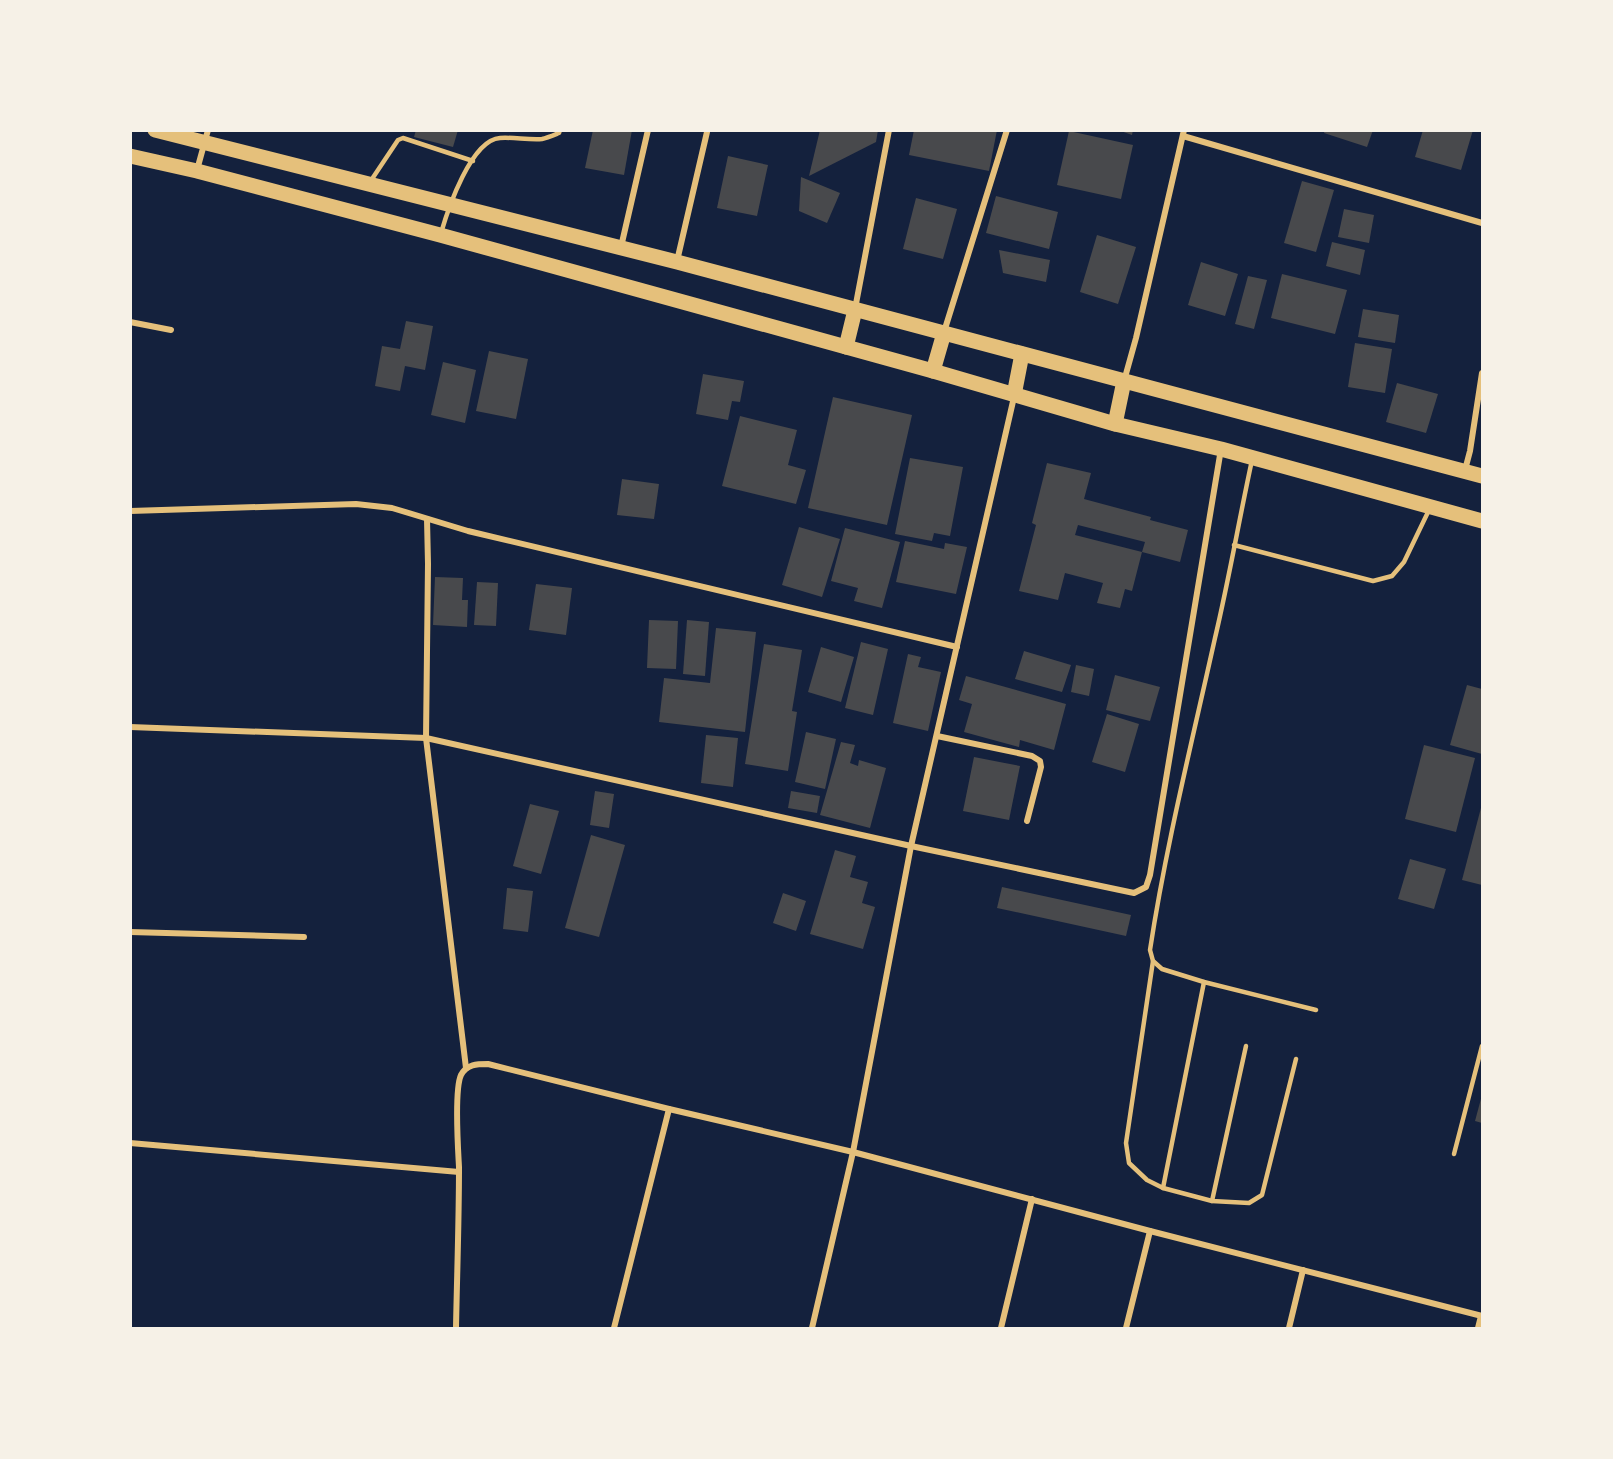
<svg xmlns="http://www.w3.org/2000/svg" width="1613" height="1459" viewBox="0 0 1613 1459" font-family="'DejaVu Sans',sans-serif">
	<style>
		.building { fill: #48494c; fill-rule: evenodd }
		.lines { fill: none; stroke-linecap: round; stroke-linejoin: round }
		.service { stroke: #e5c07b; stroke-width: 4.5 }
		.minor { stroke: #e5c07b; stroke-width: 6 }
		.primary { stroke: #e5c07b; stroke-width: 15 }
	</style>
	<rect width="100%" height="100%" fill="#14213d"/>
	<g class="building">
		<path d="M416 130H458L453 147 414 137Z"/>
		<path d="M593 130H632L624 175 585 168Z"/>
		<path d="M820 130H878L876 142 809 176Z"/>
		<path d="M914 130H997L989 171 909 155Z"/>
		<path d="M1118 130H1133L1132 135Z"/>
		<path d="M1325 130H1373L1367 147 1324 133Z"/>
		<path d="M1423 130H1473L1461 170 1415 157Z"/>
		<path d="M1069 131 1133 145 1121 199 1057 185Z"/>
		<path d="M728 156 768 165 757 216 717 208Z"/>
		<path d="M801 177 840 193 827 223 799 211Z"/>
		<path d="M1302 181 1334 190 1316 252 1284 243Z"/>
		<path d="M996 196 1058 212 1049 249 986 233Z"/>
		<path d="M916 198 957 209 943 259 903 249Z"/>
		<path d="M1344 209 1374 215 1369 243 1338 237Z"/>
		<path d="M1097 235 1136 247 1118 304 1080 292Z"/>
		<path d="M1332 242 1365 250 1360 275 1326 266Z"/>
		<path d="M999 250 1050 260 1046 282 1003 273Z"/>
		<path d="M1201 262 1238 274 1225 316 1188 305Z"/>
		<path d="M1282 274 1347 290 1335 334 1271 318Z"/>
		<path d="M1248 276 1267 280 1254 329 1235 324Z"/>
		<path d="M1363 309 1399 315 1395 343 1358 337Z"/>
		<path d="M406 321 433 326 425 370 405 366 400 391 375 386 382 346 400 349Z"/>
		<path d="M1355 343 1392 349 1385 393 1348 387Z"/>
		<path d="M489 351 528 359 516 419 476 411Z"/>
		<path d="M443 362 476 370 465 423 431 415Z"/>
		<path d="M703 374 744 381 740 402 732 401 728 420 696 414Z"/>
		<path d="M1397 383 1438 394 1426 433 1386 422Z"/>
		<path d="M833 397 912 415 887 525 808 508Z"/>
		<path d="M740 416 797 430 788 465 806 470 796 504 722 486Z"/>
		<path d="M910 458 963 467 950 536 934 533 932 541 895 534Z"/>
		<path d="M1047 463 1091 473 1084 499 1151 517 1150 520 1188 530 1180 562 1142 552 1132 591 1125 589 1120 608 1097 603 1103 583 1065 573 1058 600 1019 591 1036 525 1032 523ZM1078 525 1145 542 1142 552 1075 535Z"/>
		<path d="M622 479 659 484 654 519 617 515Z"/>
		<path d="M799 527 840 539 822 597 782 585Z"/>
		<path d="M845 528 900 542 882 608 854 601 858 588 831 581Z"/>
		<path d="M905 541 944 549 945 543 967 547 956 594 896 582Z"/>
		<path d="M435 577 463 578 462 600H468L467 627 433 625Z"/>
		<path d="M477 582 498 583 496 626 474 625Z"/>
		<path d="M536 584 572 588 566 635 529 630Z"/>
		<path d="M649 620 678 621 676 669 647 668Z"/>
		<path d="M687 620 709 622 705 676 683 674Z"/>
		<path d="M716 628 756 632 745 732 659 722 664 678 710 683Z"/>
		<path d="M861 642 888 649 873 715 845 708Z"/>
		<path d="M764 644 802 650 792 711 797 712 788 771 745 764Z"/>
		<path d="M821 647 854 657 841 702 808 692Z"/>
		<path d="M1024 651 1071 665 1062 692 1015 679Z"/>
		<path d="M908 654 921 657 918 667 941 672 928 731 893 723Z"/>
		<path d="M1076 665 1094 669 1089 696 1071 692Z"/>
		<path d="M1115 675 1160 687 1150 721 1106 710Z"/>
		<path d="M966 676 1066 704 1054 750 1020 740 1019 747 964 732 972 704 959 700Z"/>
		<path d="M1467 685 1482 689V754L1450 745Z"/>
		<path d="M1107 714 1139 724 1125 772 1092 762Z"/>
		<path d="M806 732 836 739 825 789 795 782Z"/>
		<path d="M706 735 738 738 733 787 701 783Z"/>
		<path d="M841 742 855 745 850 763 858 766 859 760 886 768 870 828 820 815Z"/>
		<path d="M1424 745 1475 758 1456 832 1405 819Z"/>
		<path d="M974 757 1020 766 1009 820 963 811Z"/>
		<path d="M595 791 614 794 609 828 590 825Z"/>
		<path d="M791 791 820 796 817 813 788 808Z"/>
		<path d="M530 804 559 811 541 874 513 866Z"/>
		<path d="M1482 804V885L1462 880Z"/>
		<path d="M591 835 625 845 599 937 565 928Z"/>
		<path d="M835 850 856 856 850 877 868 882 862 903 875 907 863 949 810 934Z"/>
		<path d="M1410 859 1446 869 1434 909 1398 899Z"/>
		<path d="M1002 887 1131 915 1126 936 997 908Z"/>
		<path d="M507 888 533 891 528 932 503 929Z"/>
		<path d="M783 893 806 901 796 931 773 923Z"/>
		<path d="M1482 1095V1123L1475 1121Z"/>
	</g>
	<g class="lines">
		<g class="service">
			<path d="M370 182 398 140 403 138 473 161"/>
			<path d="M441 233C448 209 471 140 500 138 513 137 528 140 542 139 547 138 554 135 559 133L560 130"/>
			<path d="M1252 460C1239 520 1229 579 1215 638 1192 742 1166 845 1150 950L1153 961 1162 969 1204 982 1316 1010"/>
			<path d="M1234 545 1373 581 1392 576 1404 562 1429 510"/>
			<path d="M1153 961 1126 1143 1129 1163 1147 1180 1163 1188 1212 1201 1249 1203 1262 1195 1296 1059"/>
			<path d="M1454 1154 1482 1046"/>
			<path d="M1163 1188 1204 982"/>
			<path d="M1212 1201 1246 1046"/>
		</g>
		<g class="minor">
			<path d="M1183 136 1482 223"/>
			<path d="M197 170 208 130"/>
			<path d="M621 247 648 130"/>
			<path d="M677 261 707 132"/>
			<path d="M855 309 889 130"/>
			<path d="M130 322 171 330"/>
			<path d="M944 332 1007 130"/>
			<path d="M1124 381 1136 338 1184 130"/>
			<path d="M1465 470 1470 451 1482 373"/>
			<path d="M130 511 356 504 392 508 468 531 957 647"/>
			<path d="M427 519 428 564 426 738 466 1068"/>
			<path d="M130 727 426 738 911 846 1134 893 1146 887 1150 875 1221 449"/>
			<path d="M937 736 1032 756 1040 761 1041 767 1027 821"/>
			<path d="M130 932 304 937"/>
			<path d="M130 1143 459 1172"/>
			<path d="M456 1328C457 1275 459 1221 459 1167 458 1148 454 1090 461 1075 467 1064 477 1064 488 1064L669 1109 853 1152 1150 1231 1482 1316"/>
			<path d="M614 1328 669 1109"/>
			<path d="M812 1328 853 1152 911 846 1014 397"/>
			<path d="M1001 1328 1032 1199"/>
			<path d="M1126 1328 1150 1231"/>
			<path d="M1289 1328 1303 1270"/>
			<path d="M1478 1328 1481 1316"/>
		</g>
		<g class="primary">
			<path d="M155 130 677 262 1482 476"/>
			<path d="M130 156 197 171 440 235 933 371 1115 424 1221 449 1482 521"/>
			<path d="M846 347 855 310"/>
			<path d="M933 371 944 333"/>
			<path d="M1014 395 1022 354"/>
			<path d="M1115 424 1124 381"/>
		</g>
	</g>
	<rect width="1613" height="1459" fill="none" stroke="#f6f1e7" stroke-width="264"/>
</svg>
